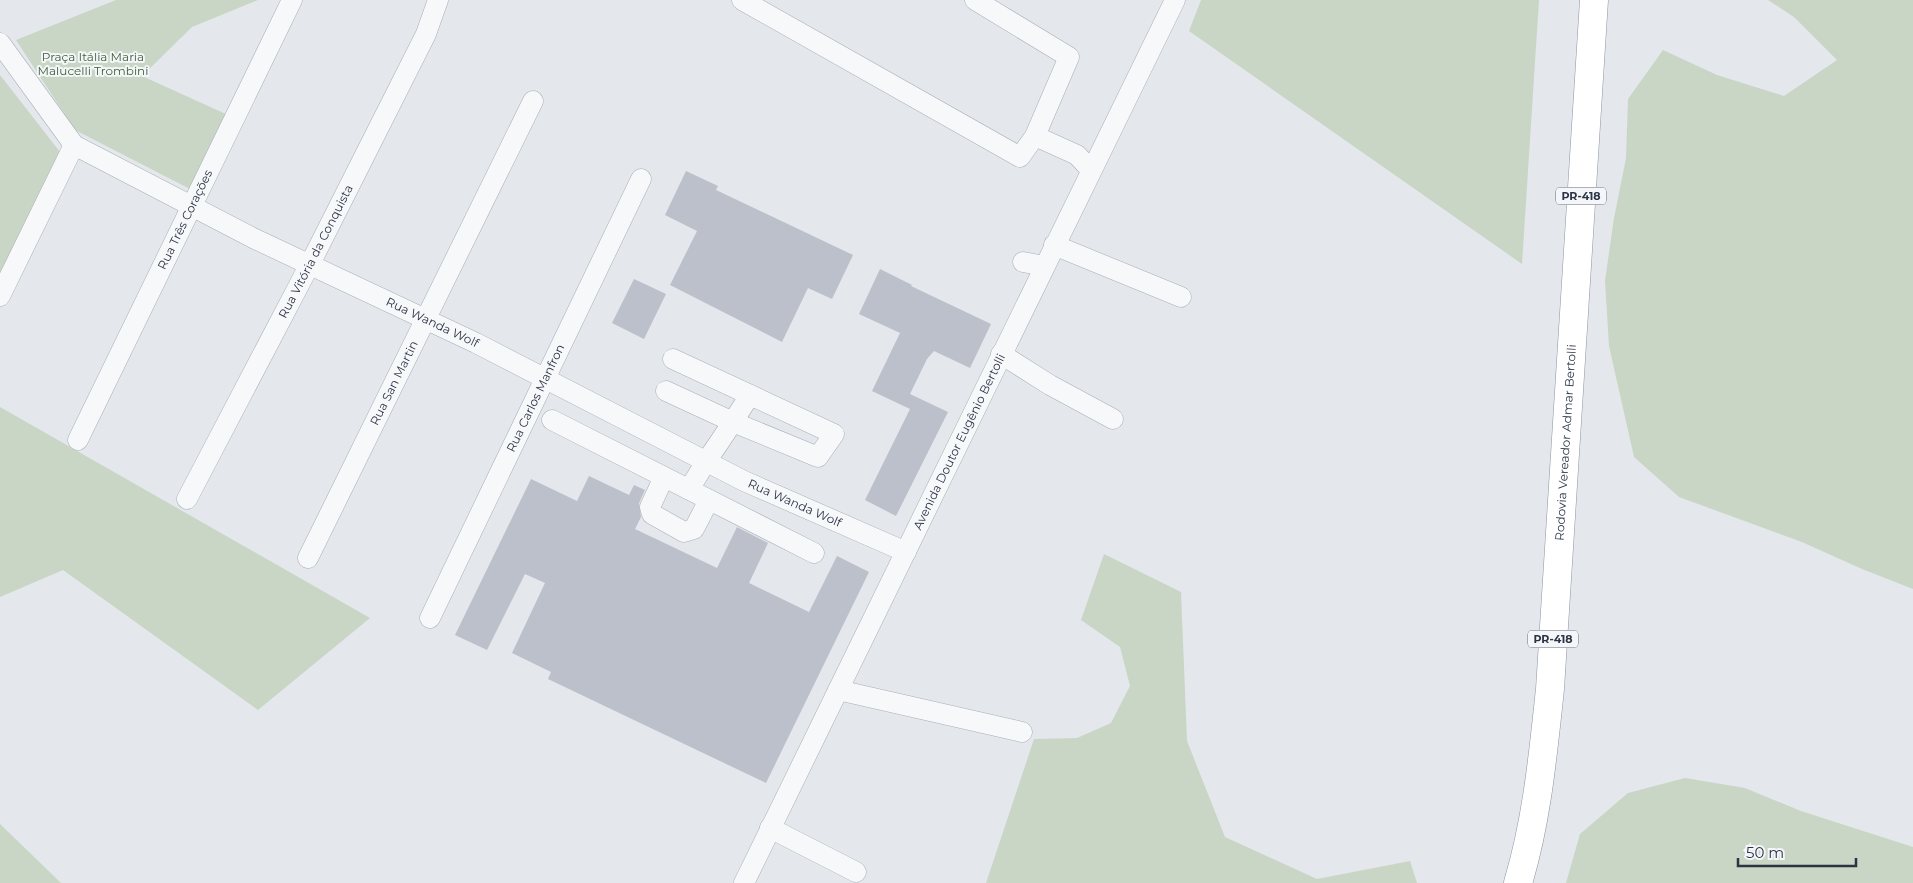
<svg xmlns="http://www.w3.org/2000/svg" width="1913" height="883" viewBox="0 0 1913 883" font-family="Montserrat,sans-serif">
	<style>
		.green { fill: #c9d6c5 }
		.building { fill: #bbc0ca }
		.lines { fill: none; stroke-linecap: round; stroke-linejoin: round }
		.minor-casing { stroke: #a9aeb7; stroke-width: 21 }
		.highway-casing { stroke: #8b94a3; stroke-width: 29 }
		.minor { stroke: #f7f8fa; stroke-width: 20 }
		.highway { stroke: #fff; stroke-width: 28 }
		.labels { text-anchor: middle; stroke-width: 4; stroke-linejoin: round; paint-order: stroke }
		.shield { fill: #f4f6f9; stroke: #676e7b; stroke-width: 1 }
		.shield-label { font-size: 11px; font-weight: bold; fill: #2b3445 }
		.park-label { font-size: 12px; fill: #3f6138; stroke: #f4f6f9 }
		.street-label { font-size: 12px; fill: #2b3445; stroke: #f4f6f9 }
	</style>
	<rect width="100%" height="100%" fill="#e4e7ec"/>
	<g class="green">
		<path d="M116 0H258L192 27 142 76 228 115 192 190 75 130 16 40Z"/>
		<path d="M1201 0H1539L1522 264 1189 31Z"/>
		<path d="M1768 0H1913V589L1862 569 1802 542 1679 497 1634 457 1609 346 1605 281 1614 218 1626 158 1628 99 1663 50 1717 75 1784 96 1837 60 1794 17Z"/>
		<path d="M0 75 60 152 0 274Z"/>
		<path d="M0 407 370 618 258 710 63 570 0 597Z"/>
		<path d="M1104 554 1181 592 1187 741 1225 837 1317 879 1410 861 1417 883H986L1034 739 1077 738 1111 723 1130 686 1120 647 1081 620Z"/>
		<path d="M1685 778 1745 788 1801 811 1913 847V883H1566L1580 834 1628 793Z"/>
		<path d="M0 824 61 883H0Z"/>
	</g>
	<g class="building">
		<path d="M686 171 718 186 716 190 853 255 832 299 808 288 782 342 670 285 697 231 665 215Z"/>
		<path d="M880 269 912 285 911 286 991 324 970 368 934 351 927 359 910 394 948 412 896 516 865 500 910 409 872 391 900 333 859 314Z"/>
		<path d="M634 279 666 294 644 339 612 323Z"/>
		<path d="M589 476 629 495 634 485 645 490 639 503 641 517 635 529 717 568 737 527 768 543 749 583 809 612 837 556 869 572 766 783 548 679 551 672 512 653 545 583 525 574 487 650 455 635 531 479 577 501Z"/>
	</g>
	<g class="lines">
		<defs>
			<g id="minor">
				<path d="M742 0 1020 157 1035 136 1069 57 975 0"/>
				<path id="s1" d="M0 43 74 145 253 238 476 343 744 481 906 552"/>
				<path d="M1035 136 1077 155 1091 170"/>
				<path d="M1054 245 1181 297"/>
				<path d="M1023 262 1044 266"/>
				<path d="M0 296 74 145"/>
				<path d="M1001 354 1050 385 1113 419"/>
				<path d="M666 391 733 422 818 457 834 434 673 359"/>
				<path d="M552 420 814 553"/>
				<path id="s2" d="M78 440 292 0"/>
				<path d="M664 477 650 507 652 514 684 532 694 529 709 500"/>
				<path d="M688 489C697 479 700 470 707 460 722 439 736 417 750 395"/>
				<path id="s3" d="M187 499 310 264 426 34 438 0"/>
				<path id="s4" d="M308 558 533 101"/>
				<path id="s5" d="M430 618 641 179"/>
				<path d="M838 690 1022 732"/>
				<path d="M770 828 856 872"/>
				<path id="s6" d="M744 883 1175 0"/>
			</g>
			<g id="highway">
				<path id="s7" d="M1518 883C1537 820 1543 754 1550 689L1594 0"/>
			</g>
		</defs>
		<use href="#minor" class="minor-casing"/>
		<use href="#highway" class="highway-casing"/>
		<use href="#minor" class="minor"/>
		<use href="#highway" class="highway"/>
	</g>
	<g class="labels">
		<g class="shield">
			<rect x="1556" y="187.5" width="50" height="17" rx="4"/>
			<rect x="1528" y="630.5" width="50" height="17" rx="4"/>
		</g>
		<g class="shield-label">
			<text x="1581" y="200">PR-418</text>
			<text x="1553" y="643">PR-418</text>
		</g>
		<g class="park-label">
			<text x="93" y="61">Praça Itália Maria<tspan x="93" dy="14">Malucelli Trombini</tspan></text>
		</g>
		<g class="street-label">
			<text dy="4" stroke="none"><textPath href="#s2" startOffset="245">Rua Três Corações</textPath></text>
			<text dy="4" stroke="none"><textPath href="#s3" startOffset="279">Rua Vitória da Conquista</textPath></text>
			<text dy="4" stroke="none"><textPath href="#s1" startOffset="526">Rua Wanda Wolf</textPath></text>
			<text dy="4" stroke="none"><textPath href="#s4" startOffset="195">Rua San Martin</textPath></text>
			<text dy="4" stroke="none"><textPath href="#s5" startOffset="244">Rua Carlos Manfron</textPath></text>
			<text dy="4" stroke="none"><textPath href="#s6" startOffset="491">Avenida Doutor Eugênio Bertolli</textPath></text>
			<text dy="4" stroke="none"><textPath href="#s7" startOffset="444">Rodovia Vereador Admar Bertolli</textPath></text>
			<text dy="4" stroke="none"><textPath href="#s1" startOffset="931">Rua Wanda Wolf</textPath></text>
		</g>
	</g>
	<path d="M1738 858v8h118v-8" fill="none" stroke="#2b3445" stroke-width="2.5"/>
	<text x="1746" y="858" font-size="15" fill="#2b3445" stroke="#f4f6f9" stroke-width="4" paint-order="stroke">50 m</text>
</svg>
